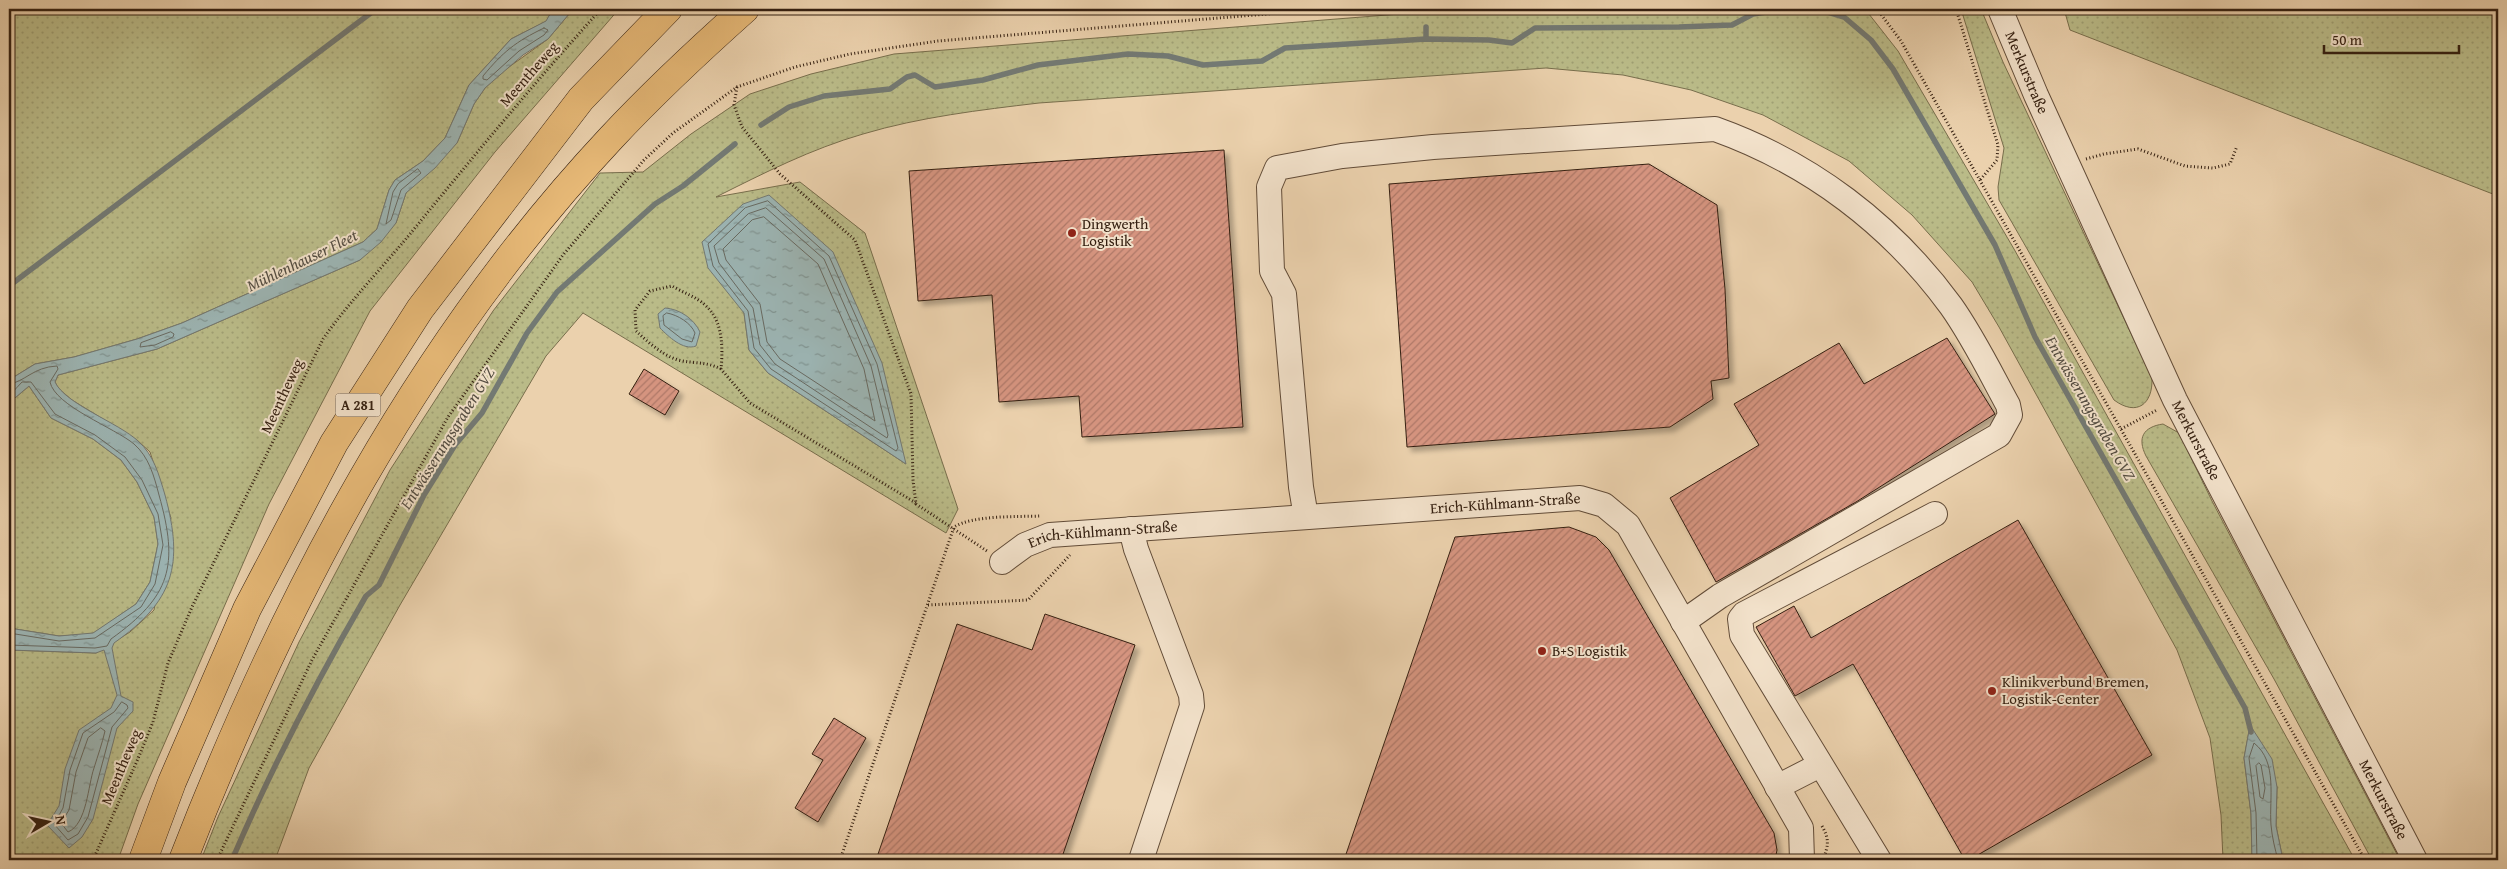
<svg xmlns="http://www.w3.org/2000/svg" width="2507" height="869" viewBox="0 0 2507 869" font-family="'Gentium Book Plus',serif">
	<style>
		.grass { fill: url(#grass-dots); stroke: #786e4c; fill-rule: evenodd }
		.water { fill: url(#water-ripples); stroke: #737973 }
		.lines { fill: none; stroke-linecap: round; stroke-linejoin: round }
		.shore { stroke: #686a62; stroke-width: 1 }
		.stream { stroke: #737973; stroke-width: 5.5 }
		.building { fill: url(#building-hatch); stroke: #352011; filter: url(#shadow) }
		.minor-casing { stroke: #624c38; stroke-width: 26 }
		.highway-casing { stroke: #352011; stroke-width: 29 }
		.path { stroke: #352011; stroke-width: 3; stroke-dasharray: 1 2.5; stroke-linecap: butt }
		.minor { stroke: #f2e1ca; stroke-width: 24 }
		.highway { stroke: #e6b876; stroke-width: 28 }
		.poi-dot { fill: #8f2418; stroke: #f2e1ca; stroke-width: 2 }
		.labels { text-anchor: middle; stroke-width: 4; stroke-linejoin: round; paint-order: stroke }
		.shield { fill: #f2e1ca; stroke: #6e5a48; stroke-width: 1 }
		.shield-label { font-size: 14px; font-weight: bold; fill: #352011 }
		.street-label { font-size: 15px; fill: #352011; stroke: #f2e1ca }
		.poi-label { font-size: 15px; fill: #352011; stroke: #f2e1ca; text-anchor: start }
		.water-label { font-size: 16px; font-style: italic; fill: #544d42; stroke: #f2e1ca }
	</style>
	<defs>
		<pattern id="grass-dots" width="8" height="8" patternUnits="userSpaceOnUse" patternTransform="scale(1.25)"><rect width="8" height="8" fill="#babb88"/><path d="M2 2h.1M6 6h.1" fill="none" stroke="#a0a074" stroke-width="1.8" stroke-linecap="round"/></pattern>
		<pattern id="water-ripples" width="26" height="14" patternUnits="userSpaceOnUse" patternTransform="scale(1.25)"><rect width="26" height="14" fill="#9cb5b4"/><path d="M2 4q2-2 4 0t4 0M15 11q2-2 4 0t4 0" fill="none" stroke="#809391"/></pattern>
		<pattern id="building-hatch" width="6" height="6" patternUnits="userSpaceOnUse" patternTransform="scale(1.25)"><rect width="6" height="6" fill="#d5947f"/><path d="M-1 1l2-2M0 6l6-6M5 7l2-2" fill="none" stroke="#ae7867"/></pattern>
		<filter id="shadow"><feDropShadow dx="4.5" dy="4.5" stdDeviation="2.5" flood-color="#0004"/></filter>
	</defs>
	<rect width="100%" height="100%" fill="#ebd1ad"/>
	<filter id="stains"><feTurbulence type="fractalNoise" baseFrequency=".004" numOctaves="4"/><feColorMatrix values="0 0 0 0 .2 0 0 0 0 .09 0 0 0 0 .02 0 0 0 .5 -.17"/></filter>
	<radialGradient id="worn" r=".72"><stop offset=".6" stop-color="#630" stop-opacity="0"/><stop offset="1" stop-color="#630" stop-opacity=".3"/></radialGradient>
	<g class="grass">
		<path d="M9 9H553L547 21 511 39 469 85 445 138 423 161 395 180 389 190 377 229 363 242 182 323 137 339 74 357 35 364 9 380Z"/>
		<path d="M571 9H619L495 152 370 311 269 504 138 804 118 860H9V650L96 653 130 632 154 610 171 518 150 452 137 440 72 400 58 388 55 382 58 375 157 349 360 260 396 223 406 193 457 143 474 104 485 88 502 72 548 39 569 14Z"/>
		<path d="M1463 9H1865L1898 51 2014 249 2355 860H2283L2276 826 2277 787 2250 726 2244 758 2251 814 2252 860H2223L2221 815 2210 738 2177 650 1999 327 1972 282 1912 215 1849 161 1763 115 1691 90 1623 75 1546 68 1039 103C980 110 920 117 863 134 811 149 764 173 716 197L800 182 865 233 958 509 946 533 583 313 546 356 400 605 309 768 275 860H201L218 817 299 642 390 470 493 311 600 173 643 172 691 134 750 94 811 74 894 54ZM744 313 906 464 768 373 749 350Z"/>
		<path d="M1961 9H1981L2003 62 2152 378C2153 404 2137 417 2114 400L1999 200 1998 187 2004 148Z"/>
		<path d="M2064 9H2498V196L2070 30Z"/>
		<path d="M29 386 51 418 93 439 121 460 137 482 154 517 158 544 150 582 136 604 93 634 59 636 9 628V403Z"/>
		<path d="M2163 424 2179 433 2212 501 2400 860H2372L2274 679 2146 456C2137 438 2143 427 2163 424Z"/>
	</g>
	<g class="water">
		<path d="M553 9H571L569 14 548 39 523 55 485 88 474 104 457 143 435 168 406 193 396 223 381 242 360 260 157 349 58 375 55 382C65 404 119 423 138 441 154 455 159 475 165 495 184 565 174 601 114 643L112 648 121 696 133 702V711L117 728 93 819 82 837 69 848 47 825 59 806 65 769 79 730 111 708 117 695 104 650 96 653 9 650V628L59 636 93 633 136 604 150 582 158 544 154 517 137 482 121 460 93 439 51 418 29 386 9 403V380L35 364 74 357 137 339 182 323 363 242 377 229 389 190 395 180 423 161 445 138 469 85 511 39 546 21Z"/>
		<path d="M769 195 833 252 882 363 906 464 768 373 749 350 744 313 708 268 702 242 743 204Z"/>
		<path d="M665 308C680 309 694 319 700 332L696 346C683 351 668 336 660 328L658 314Z"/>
		<path d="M2250 725 2272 759 2277 787 2276 826 2283 860H2252L2251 814 2244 758Z"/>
	</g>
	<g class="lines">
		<g class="shore">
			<path d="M544 28 548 30 544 35 519 51 487 80 483 79V76C503 52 515 42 544 28Z"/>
			<path d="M418 169 421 173 401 190 391 220 386 224 393 192 398 184Z"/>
			<path d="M768 201 829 256 877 364 898 448 896 451 771 369 754 348 748 311 713 266 708 244 745 208Z"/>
			<path d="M766 208 824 259 871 366 888 435 887 438 775 364 760 345 753 308 719 263 714 246 748 214Z"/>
			<path d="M764 217 818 264 864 369 875 421 780 359 767 342 760 304 726 260 723 249 752 220Z"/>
			<path d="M667 313C678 315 691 323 695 333L692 342 682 339 664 325 663 316Z"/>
			<path d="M171 332 174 334 173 337 155 345 140 347 141 343Z"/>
			<path d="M9 384C25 382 33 367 57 366L58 369 50 382C55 406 115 428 134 444 149 457 154 476 159 495 179 566 171 596 111 639L107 646 95 648 9 645"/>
			<path d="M9 396 22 382H31L55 414 95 435 125 457 142 480 158 514 163 545 155 584 141 607 95 638 59 641 9 633"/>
			<path d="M122 702 127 705 128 708 112 727 88 817 78 834 68 840 54 824 63 808 70 770 83 733 114 712Z"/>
			<path d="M101 728 105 731C102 744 98 755 94 768 88 785 87 824 68 832L61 823 69 810 76 772 88 738Z"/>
			<path d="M2259 763 2261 765 2265 788 2263 799 2260 797 2256 766Z"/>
			<path d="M2257 860 2256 813 2249 758 2254 743C2278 762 2269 798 2271 825 2272 837 2275 849 2278 860"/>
		</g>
		<g class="stream">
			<path d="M1818 9 1844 17 1871 40 1893 69 1995 245 2035 337 2245 708 2251 732"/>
			<path d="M9 15 18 9"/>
			<path d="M1426 39V27"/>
			<path d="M761 125 789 107 824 96 890 89 907 77 915 75 935 87 983 80 1038 65 1128 54 1168 56 1203 65 1262 61 1285 48 1426 39 1489 40 1512 43 1535 28 1679 27 1732 25 1753 14 1787 9"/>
			<path d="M9 286 376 9"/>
			<path d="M232 860C271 769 316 682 366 596L379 585 424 495 455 445 482 413 527 333 557 292 655 204 683 186 735 144"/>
		</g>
	</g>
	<g class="building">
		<path d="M1224 150 1243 427 1082 437 1079 396 999 402 992 295 918 301 909 171Z"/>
		<path d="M1649 164 1717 205 1725 289 1729 378 1711 381 1713 399 1670 427 1407 447 1389 184Z"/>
		<path d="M1947 338 1995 414 1856 502 1716 582 1670 498 1759 445 1734 404 1839 343 1864 384Z"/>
		<path d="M644 369 679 391 665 415 629 394Z"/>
		<path d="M2018 520 2152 755 1969 860H1965L1853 664 1795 696 1756 627 1794 606 1811 638Z"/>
		<path d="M1569 527 1596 537 1609 550 1774 833 1777 850 1775 860H1344L1455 537Z"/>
		<path d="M1045 614 1135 645 1061 860H876L957 624 1032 650Z"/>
		<path d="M834 718 866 738 818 822 795 808 823 760 812 754Z"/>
	</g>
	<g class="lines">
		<defs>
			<g id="minor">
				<path id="s1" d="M2000 9 2036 95 2175 400 2415 860"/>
				<path d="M1306 517 1301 487 1284 294 1272 271 1269 187 1277 168 1342 156 1433 147 1715 129C1810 163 1891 224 1951 306 1973 337 1990 372 2008 405L2010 415 1999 435 1720 596 1683 622"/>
				<path d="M1131 529 1136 549 1191 695 1192 706 1141 860"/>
				<path id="s2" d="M1002 562 1025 545 1050 535 1580 498 1604 505 1628 525 1801 828 1802 860"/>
				<path d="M1777 787 1820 765"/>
				<path d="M1879 860 1742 635 1740 619 1744 614 1935 514"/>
			</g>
			<g id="highway">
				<path d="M143 860 172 782 247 609 334 443 420 309 581 99 668 9"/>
				<path d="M183 860C284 599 418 344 611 138 653 93 699 50 745 9"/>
			</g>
		</defs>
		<use href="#minor" class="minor-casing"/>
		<use href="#highway" class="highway-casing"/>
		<g class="path">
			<path d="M1877 9 1901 41 2365 860"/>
			<path d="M1956 9 1998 145 1997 160 1980 180"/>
			<path d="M737 87 734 105 742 127 780 174 855 240 911 394 913 480 916 504 987 551"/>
			<path d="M2086 159 2104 154 2138 149 2185 166 2213 168 2230 164 2237 146"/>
			<path d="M721 369C705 361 694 364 678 360 662 355 648 342 636 331L635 310 650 291 672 286C682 292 697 297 706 306 723 321 723 348 721 369L750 403 916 503"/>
			<path d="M2121 429 2157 410"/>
			<path d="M928 605 1028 600 1070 555"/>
			<path d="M1822 826C1830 840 1828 846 1823 860"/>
			<path d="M93 860 137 761 153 722 168 663 192 607 323 339C349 302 381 269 410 234 472 158 535 82 601 9"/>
			<path d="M217 860 312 660 448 417 563 255 644 160 673 133 737 87 795 67 850 54 938 41 1328 9"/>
			<path d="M840 860 954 527C973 515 1017 517 1040 516"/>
		</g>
		<use href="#minor" class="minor"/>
		<use href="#highway" class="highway"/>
	</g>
	<g class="poi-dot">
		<circle cx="1072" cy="233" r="5"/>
		<circle cx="1542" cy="651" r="5"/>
		<circle cx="1992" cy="691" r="5"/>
	</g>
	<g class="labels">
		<rect class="shield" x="335.5" y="393.5" width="45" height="23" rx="4"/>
		<g class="shield-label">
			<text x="358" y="410">A 281</text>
		</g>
		<g class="street-label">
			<text dy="5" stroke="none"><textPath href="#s1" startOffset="69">Merkurstraße</textPath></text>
			<text transform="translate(529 74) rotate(-49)" y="5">Meentheweg</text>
			<text transform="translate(282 396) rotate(-65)" y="5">Meentheweg</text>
			<text dy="5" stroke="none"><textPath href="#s1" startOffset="474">Merkurstraße</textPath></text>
			<text dy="5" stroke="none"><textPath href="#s2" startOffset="512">Erich-Kühlmann-Straße</textPath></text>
			<text dy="5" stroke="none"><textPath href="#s2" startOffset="108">Erich-Kühlmann-Straße</textPath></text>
			<text transform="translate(121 767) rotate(-67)" y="5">Meentheweg</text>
			<text dy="5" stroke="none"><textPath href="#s1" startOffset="879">Merkurstraße</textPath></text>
		</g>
		<g class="poi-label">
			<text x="1082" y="229">Dingwerth<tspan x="1082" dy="17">Logistik</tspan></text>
			<text x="1552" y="656">B+S Logistik</text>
			<text x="2002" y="687">Klinikverbund Bremen,<tspan x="2002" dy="17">Logistik-Center</tspan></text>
		</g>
		<g class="water-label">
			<text transform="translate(302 260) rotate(-26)" y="6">Mühlenhauser Fleet</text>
			<text transform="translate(2091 408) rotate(60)" y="6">Entwässerungsgraben GVZ</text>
			<text transform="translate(447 438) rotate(-58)" y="6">Entwässerungsgraben GVZ</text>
		</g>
	</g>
	<rect width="2507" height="869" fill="none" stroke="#ebd1ad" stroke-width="30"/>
	<rect x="10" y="10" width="2487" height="849" fill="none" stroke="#352011" stroke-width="2.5"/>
	<rect x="15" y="15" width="2477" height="839" fill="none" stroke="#352011"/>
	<g transform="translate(48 822) rotate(81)" stroke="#f2e1ca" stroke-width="4" paint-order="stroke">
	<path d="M0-4L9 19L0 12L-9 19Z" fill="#352011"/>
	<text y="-8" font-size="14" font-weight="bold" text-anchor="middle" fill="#352011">N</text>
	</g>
	<path d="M2324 45v8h135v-8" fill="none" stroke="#352011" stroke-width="2.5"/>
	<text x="2332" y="45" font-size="15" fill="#352011" stroke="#f2e1ca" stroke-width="4" paint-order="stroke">50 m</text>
	<rect width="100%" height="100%" filter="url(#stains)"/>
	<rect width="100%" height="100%" fill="url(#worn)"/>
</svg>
